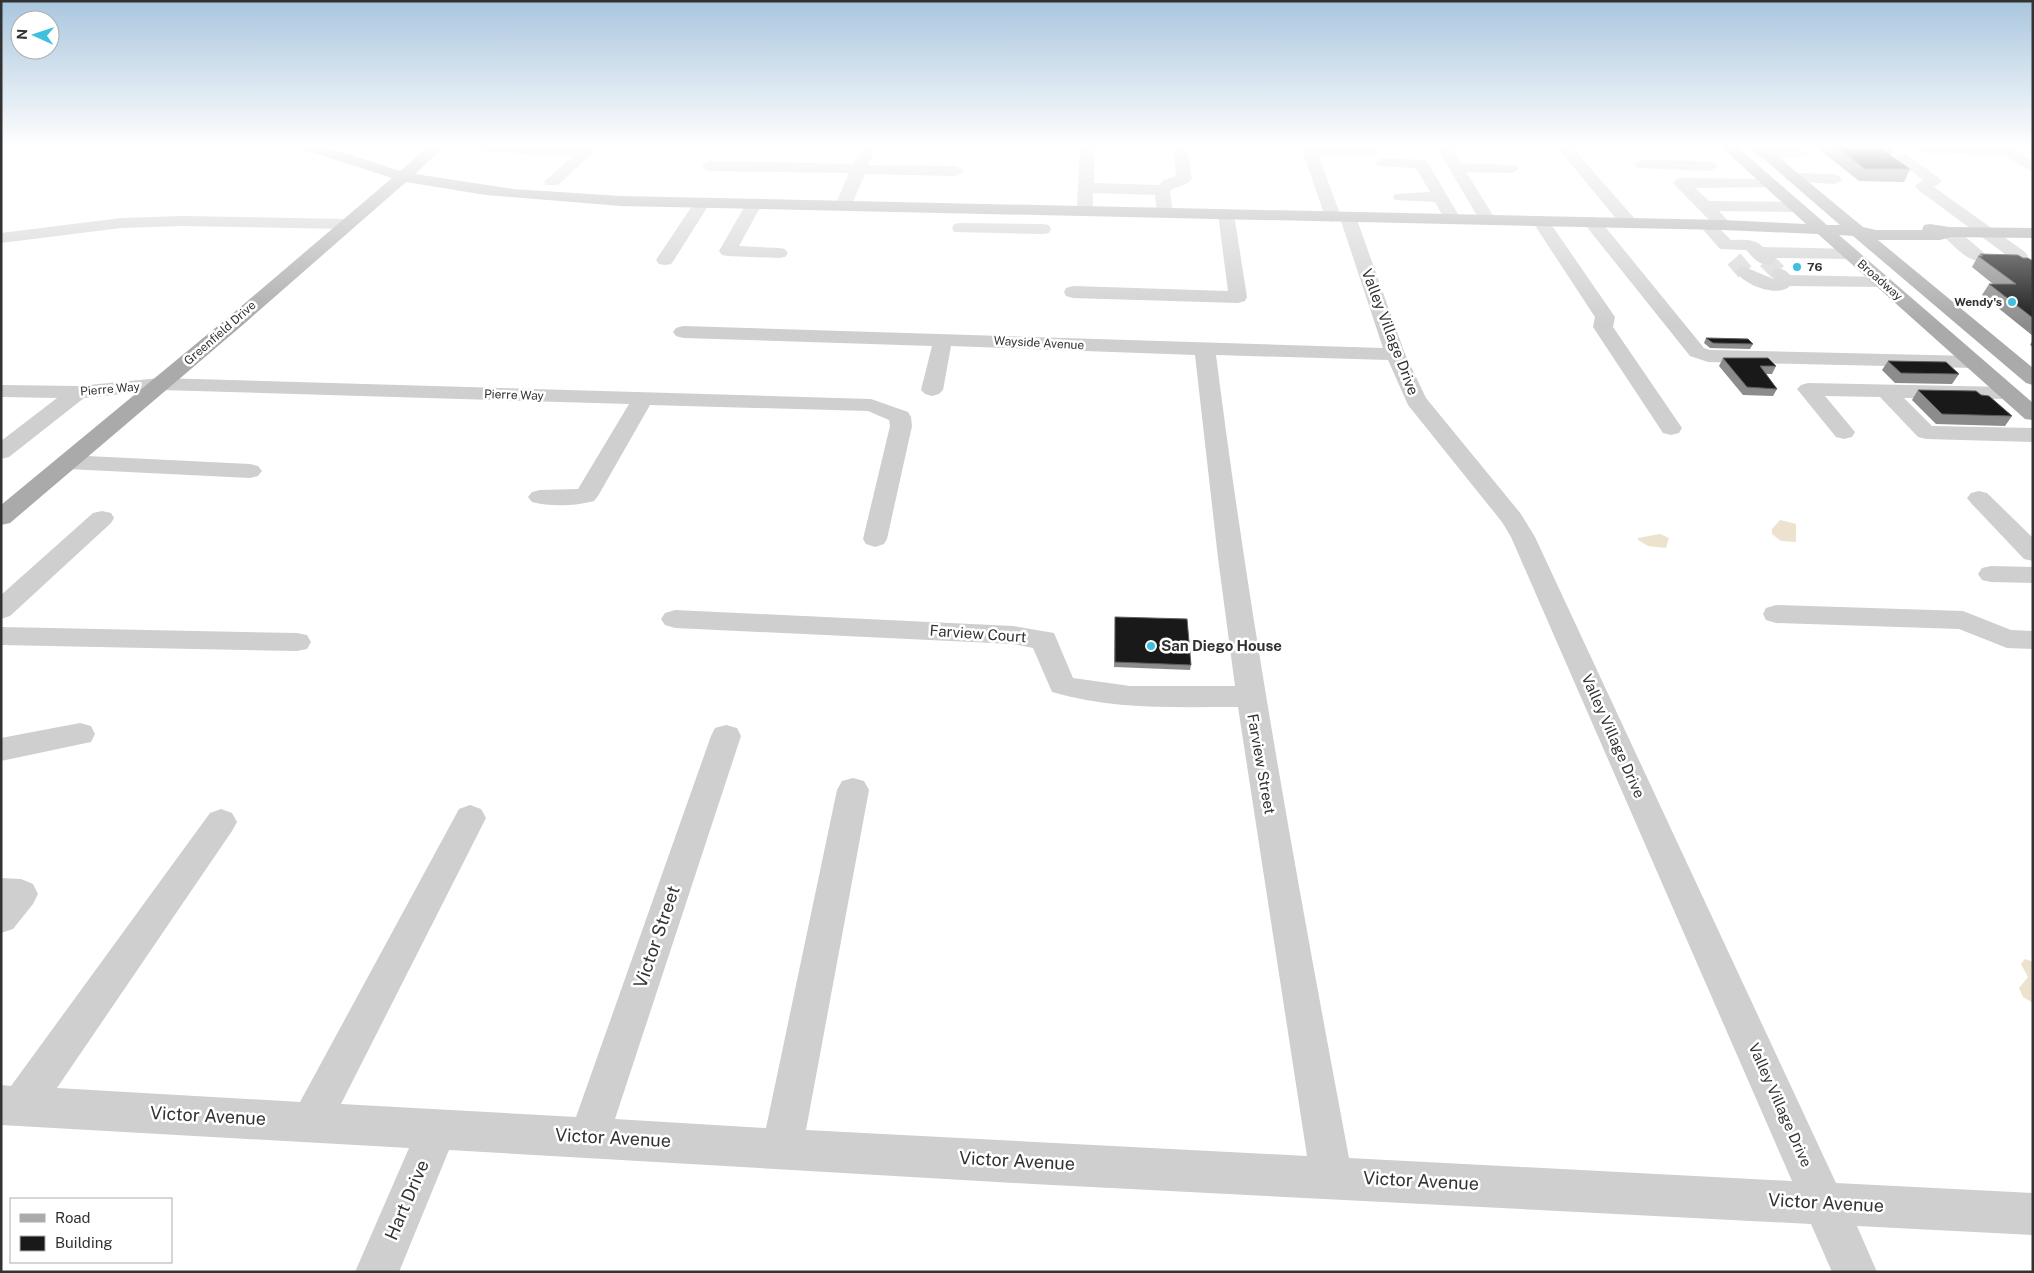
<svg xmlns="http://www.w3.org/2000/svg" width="2034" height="1273" viewBox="0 0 2034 1273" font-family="'Public Sans',sans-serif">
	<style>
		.water { fill: #ece2ce }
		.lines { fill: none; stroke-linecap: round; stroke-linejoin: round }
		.minor-tunnel { stroke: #d6d6d6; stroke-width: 17; stroke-dasharray: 17 8; stroke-linecap: butt }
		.minor { fill: #cfcfcf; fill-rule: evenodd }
		.major { fill: #aaa; fill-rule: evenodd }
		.wall { fill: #8c8c8c }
		.building { fill: #191919; stroke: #5e5e5e }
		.poi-dot { fill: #3ec0de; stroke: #fff; stroke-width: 2 }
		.labels { text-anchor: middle; stroke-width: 5; stroke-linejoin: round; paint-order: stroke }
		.far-poi-label { font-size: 12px; font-weight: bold; fill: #323232; stroke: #fff; text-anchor: start }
		.far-street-label { font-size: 12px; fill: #323232; stroke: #fff }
		.street-label { font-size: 15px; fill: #323232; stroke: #fff }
		.poi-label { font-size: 15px; font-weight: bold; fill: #323232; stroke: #fff; text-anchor: start }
		.near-street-label { font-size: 18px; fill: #323232; stroke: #fff }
	</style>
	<rect width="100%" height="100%" fill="#fff"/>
	<g class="water">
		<path d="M1780 520 1796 524V542L1781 541 1772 534V529Z"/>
		<path d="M1660 534 1669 538 1666 548 1648 546 1638 540V538Z"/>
		<path d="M2025 959 2033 962V1003L2023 997 2019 988 2028 977 2021 964Z"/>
	</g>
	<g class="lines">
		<g class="minor-tunnel">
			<path d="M1734 259 1745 272"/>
			<path d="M1766 260 1780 274"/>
		</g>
		<g class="minor">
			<path d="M547 146 582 148 584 146 599 147 558 185H546L544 182 572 157 478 151 473 150 471 147Z"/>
			<path d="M862 146H876L868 165 955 166 960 168 963 171 960 174 955 176 865 174 851 206 849 209H837L835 206 849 173 710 171 705 169 702 166 705 163 710 161 853 164Z"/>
			<path d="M1080 146H1094V183L1158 185 1164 180 1176 176 1173 146H1187L1192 179C1187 186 1176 186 1170 191L1173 213 1171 216H1159L1157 213 1155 195 1093 193V207L1091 210H1079L1077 207Z"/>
			<path d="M1301 146 1371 147 1376 148 1378 151 1376 154 1371 155H1318L1341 216 1348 212 1354 214 1356 217 1405 354 1426 398 1521 514 1535 537 1836 1183 2033 1193V1235L1857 1226 1877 1272H1832L1811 1224 1033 1184 449 1150 399 1272H355L409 1148 1 1125V1085L11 1086 210 813 221 809 232 813 237 822 232 831 57 1088 300 1102 459 809 470 805 481 809 486 818 341 1104 576 1117 711 736 715 728 726 725 737 728 741 736 615 1119 766 1128 837 790 842 781 853 778 864 781 869 790 806 1130 1307 1156 1238 707C1174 707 1113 710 1052 692L1033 648 1013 644 675 628 665 625 661 619 665 613 675 610 1013 626 1054 633 1073 678 1130 686H1235L1218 558 1195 355 951 346 943 390 939 394 932 396 925 394 921 390 932 346 683 338 676 336 673 332 676 328 683 326 1383 348 1340 218 1333 222 1327 220 1325 217ZM1216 355 1388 360 1408 405 1502 522 1511 537 1792 1181 1349 1158C1299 891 1250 625 1216 355Z"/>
			<path d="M1436 146H1451L1461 163 1516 165 1519 168 1516 171 1511 173 1466 172 1496 220 1494 224H1482Z"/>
			<path d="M1556 146H1571L1635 219 1637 223 1635 227H1623Z"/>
			<path d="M1920 146H2010L2033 161V172L2003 155 1926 153 1921 152 1919 149Z"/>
			<path d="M1763 149H1802L1807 150 1809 153 1807 156 1802 157 1758 156 1756 153 1758 150Z"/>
			<path d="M1902 154 1907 155 1939 178 1942 181 1934 187 2025 252 2028 256 2025 260 2019 261 2013 260 1917 189 1915 186 1923 180 1895 158 1897 155Z"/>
			<path d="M1383 158 1426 160 1461 219 1459 223H1447L1435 202 1395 200 1393 197 1395 194 1430 192 1416 168 1378 166 1375 163 1378 160Z"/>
			<path d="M1642 160 1709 161 1714 163 1717 166 1714 169 1709 171 1637 168 1634 165 1637 162Z"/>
			<path d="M1793 173 1834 174 1839 176 1842 179 1839 182 1834 184 1788 181 1785 178 1788 175Z"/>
			<path d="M1681 178 1770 179 1776 181 1778 184 1776 187 1695 188 1709 201 1796 202 1802 204 1804 207 1802 210 1796 212 1719 211 1732 225 1730 229H1720L1731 240C1743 240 1754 238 1763 247L1850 249 1856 250 1859 254 1856 258 1850 259 1773 258 1775 260 1772 264C1760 267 1755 259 1746 250L1720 249 1699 225 1701 221H1710L1673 183 1675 180Z"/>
			<path d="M702 198 708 200 710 203 674 260 671 264 665 265 659 264 656 260 696 200Z"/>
			<path d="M754 199 760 201 762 204 739 246 779 248 785 249 788 253 785 257 779 258 728 256 722 255 719 251 746 204 748 201Z"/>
			<path d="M1226 209 1232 211 1234 214 1247 297 1245 301 1238 303 1073 298 1066 296 1064 292 1066 288 1073 286 1228 291 1218 214 1220 211Z"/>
			<path d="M182 216 346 219 352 220 354 224 352 228 346 229 182 226 121 228 1 243V233L121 218Z"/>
			<path d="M1540 216 1546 217 1615 317 1613 327 1682 428 1679 433 1671 435 1663 433 1593 327 1595 317 1532 221 1534 217Z"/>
			<path d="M1592 217 1598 218 1704 348 1710 350 1973 356 1980 358 1983 362 1980 366 1973 368 1708 362 1690 356 1586 226 1584 222 1586 218Z"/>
			<path d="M960 223 1043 224 1049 225 1051 229 1049 233 1043 234 954 232 952 228 954 224Z"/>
			<path d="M1949 227 1955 228 1983 252 1986 256 1983 260C1968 264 1954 245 1943 236L1941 232 1943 228Z"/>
			<path d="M1745 267 1771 278 1774 279 1771 274 1774 270C1781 268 1785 269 1790 275L1882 277 1888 278 1891 282 1888 286 1882 287 1790 286C1777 298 1745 285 1736 272L1739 268Z"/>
			<path d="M160 378 871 399 908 412 911 417 912 426 887 539 884 544 875 547 866 544 863 539 890 426 889 420 868 411 650 405 598 496 594 501C576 506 550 507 532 502L528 497 532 492 540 490 578 489 629 404 160 390 84 398 9 457 1 459V441L57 398 1 397V385L78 386Z"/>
			<path d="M1808 383 2009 387 2016 389 2020 393 2016 397 2009 399 1904 398 1932 426 2033 428V442L1926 439 1918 437 1880 397 1825 396 1855 432 1852 437 1844 439 1836 437 1797 389 1801 385Z"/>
			<path d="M67 455 250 464 258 466 262 471 258 476 250 478 67 469 59 467 56 462 59 457Z"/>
			<path d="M1979 491 1987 493 2033 538V561L2024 559 1971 503 1967 498 1971 493Z"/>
			<path d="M102 511 111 513 114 518 111 523 10 616 1 619V595L93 513Z"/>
			<path d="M1991 566 2033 567V583L1991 582 1982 580 1978 574 1982 568Z"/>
			<path d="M1776 605 1963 611 2011 630 2033 631V649L2007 648 1959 629 1776 623 1766 620 1763 614 1766 608Z"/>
			<path d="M1 627 297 633 307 635 311 642 307 649 297 651 1 645Z"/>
			<path d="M80 723 91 726 95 734 91 742 1 761V738Z"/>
			<path d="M1 878 21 879 33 884 38 894 33 904 13 929 1 933Z"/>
		</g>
		<path class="major" d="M300 146H323L400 171 429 146H445L415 174 513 189 621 196 1724 220 1806 224 1720 146H1736L1827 225H1840L1749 146H1765L1863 227 1876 230H1922L1924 225 1930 224 1949 227 2033 228V238L1951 237 1940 240H1878L2033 368V385L2026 383 1853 236 1839 235 2033 403V420L2025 419 1818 234 1724 230 621 206 486 195 406 182 245 323 10 523 1 525V505L231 315 392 178 302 149Z"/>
	</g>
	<g class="wall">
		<path d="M1815 146H1896L1891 155 1910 169 1904 182 1859 181Z"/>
		<path d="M1980 254 2023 258 2033 261V336L1982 295 1989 284H1993L1972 267 1978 256H1979Z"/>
		<path d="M1706 338 1753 344 1750 349 1710 348 1704 343Z"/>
		<path d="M2033 340V347L2030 345Z"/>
		<path d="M1723 358 1776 366 1772 374H1766L1777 389 1773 396 1743 395 1719 366Z"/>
		<path d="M1888 361 1959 374 1952 384 1895 383 1882 370Z"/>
		<path d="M1918 390 1981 395 2012 416 2005 426 1936 424 1912 400Z"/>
		<path d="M1115 617 1191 665 1190 670 1114 667Z"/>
	</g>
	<g class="building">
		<path d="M1836 146H1881L1885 149H1881L1910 169H1865Z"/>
		<path d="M1980 254 2018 255 2023 258H2028L2033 261V318L1989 284H2016L1978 256H1983Z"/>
		<path d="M1706 338 1748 339 1753 344 1713 343Z"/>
		<path d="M1723 358H1768L1776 366H1760L1777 389 1747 387Z"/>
		<path d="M1888 361 1946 362 1959 374 1901 373Z"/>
		<path d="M1918 390 1976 391 1981 395 1989 396 2012 416 1942 414Z"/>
		<path d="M1115 617 1187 619 1191 665 1115 662Z"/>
	</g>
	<linearGradient id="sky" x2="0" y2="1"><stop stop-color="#a9c6de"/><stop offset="0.45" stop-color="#fff"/><stop offset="1" stop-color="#fff" stop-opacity="0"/></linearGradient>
	<rect width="2034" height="325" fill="url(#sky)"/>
	<g class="poi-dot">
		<circle cx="1797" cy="267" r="5"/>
		<circle cx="2012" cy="302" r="5"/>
		<circle cx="1151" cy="646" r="5"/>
	</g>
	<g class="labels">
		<g class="far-poi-label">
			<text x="1807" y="271">76</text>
			<text x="2002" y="306" text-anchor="end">Wendy's</text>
		</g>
		<g class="far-street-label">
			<text transform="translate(1880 280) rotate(41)" y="4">Broadway</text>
			<text transform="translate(220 333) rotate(-41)" y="4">Greenfield Drive</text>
			<text transform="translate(1039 343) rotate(3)" y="4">Wayside Avenue</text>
			<text transform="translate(110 389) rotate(-5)" y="4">Pierre Way</text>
			<text transform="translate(514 395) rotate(2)" y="4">Pierre Way</text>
		</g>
		<g class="street-label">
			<text transform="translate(1390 332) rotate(69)" y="5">Valley Village Drive</text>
			<text transform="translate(978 634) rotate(4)" y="5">Farview Court</text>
			<text transform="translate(1613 736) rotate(66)" y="5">Valley Village Drive</text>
			<text transform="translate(1261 764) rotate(80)" y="5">Farview Street</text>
			<text transform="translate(1780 1105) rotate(66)" y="5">Valley Village Drive</text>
		</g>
		<g class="poi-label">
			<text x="1161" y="651">San Diego House</text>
		</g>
		<g class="near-street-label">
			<text transform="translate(657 937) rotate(-71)" y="6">Victor Street</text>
			<text transform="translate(208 1116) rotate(3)" y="6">Victor Avenue</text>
			<text transform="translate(613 1138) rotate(3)" y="6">Victor Avenue</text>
			<text transform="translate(1017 1161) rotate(3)" y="6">Victor Avenue</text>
			<text transform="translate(1421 1181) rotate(3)" y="6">Victor Avenue</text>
			<text transform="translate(407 1200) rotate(-67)" y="6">Hart Drive</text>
			<text transform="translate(1826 1203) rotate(3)" y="6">Victor Avenue</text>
		</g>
	</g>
	<rect width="2034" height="1273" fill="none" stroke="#323232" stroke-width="5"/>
	<rect x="10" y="1198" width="162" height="65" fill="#ffffff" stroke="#adadad"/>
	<rect x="20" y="1214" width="25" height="8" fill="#aaaaaa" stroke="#adadad"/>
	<text x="55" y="1223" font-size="15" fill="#323232">Road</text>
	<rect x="20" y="1236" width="25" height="15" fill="#191919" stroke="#adadad"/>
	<text x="55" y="1248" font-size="15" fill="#323232">Building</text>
	<g transform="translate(35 35) rotate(273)"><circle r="24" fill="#ffffff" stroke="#adadad"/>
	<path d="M0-4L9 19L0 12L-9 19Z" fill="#3ec0de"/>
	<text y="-8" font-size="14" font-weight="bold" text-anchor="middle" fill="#323232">N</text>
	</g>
</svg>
